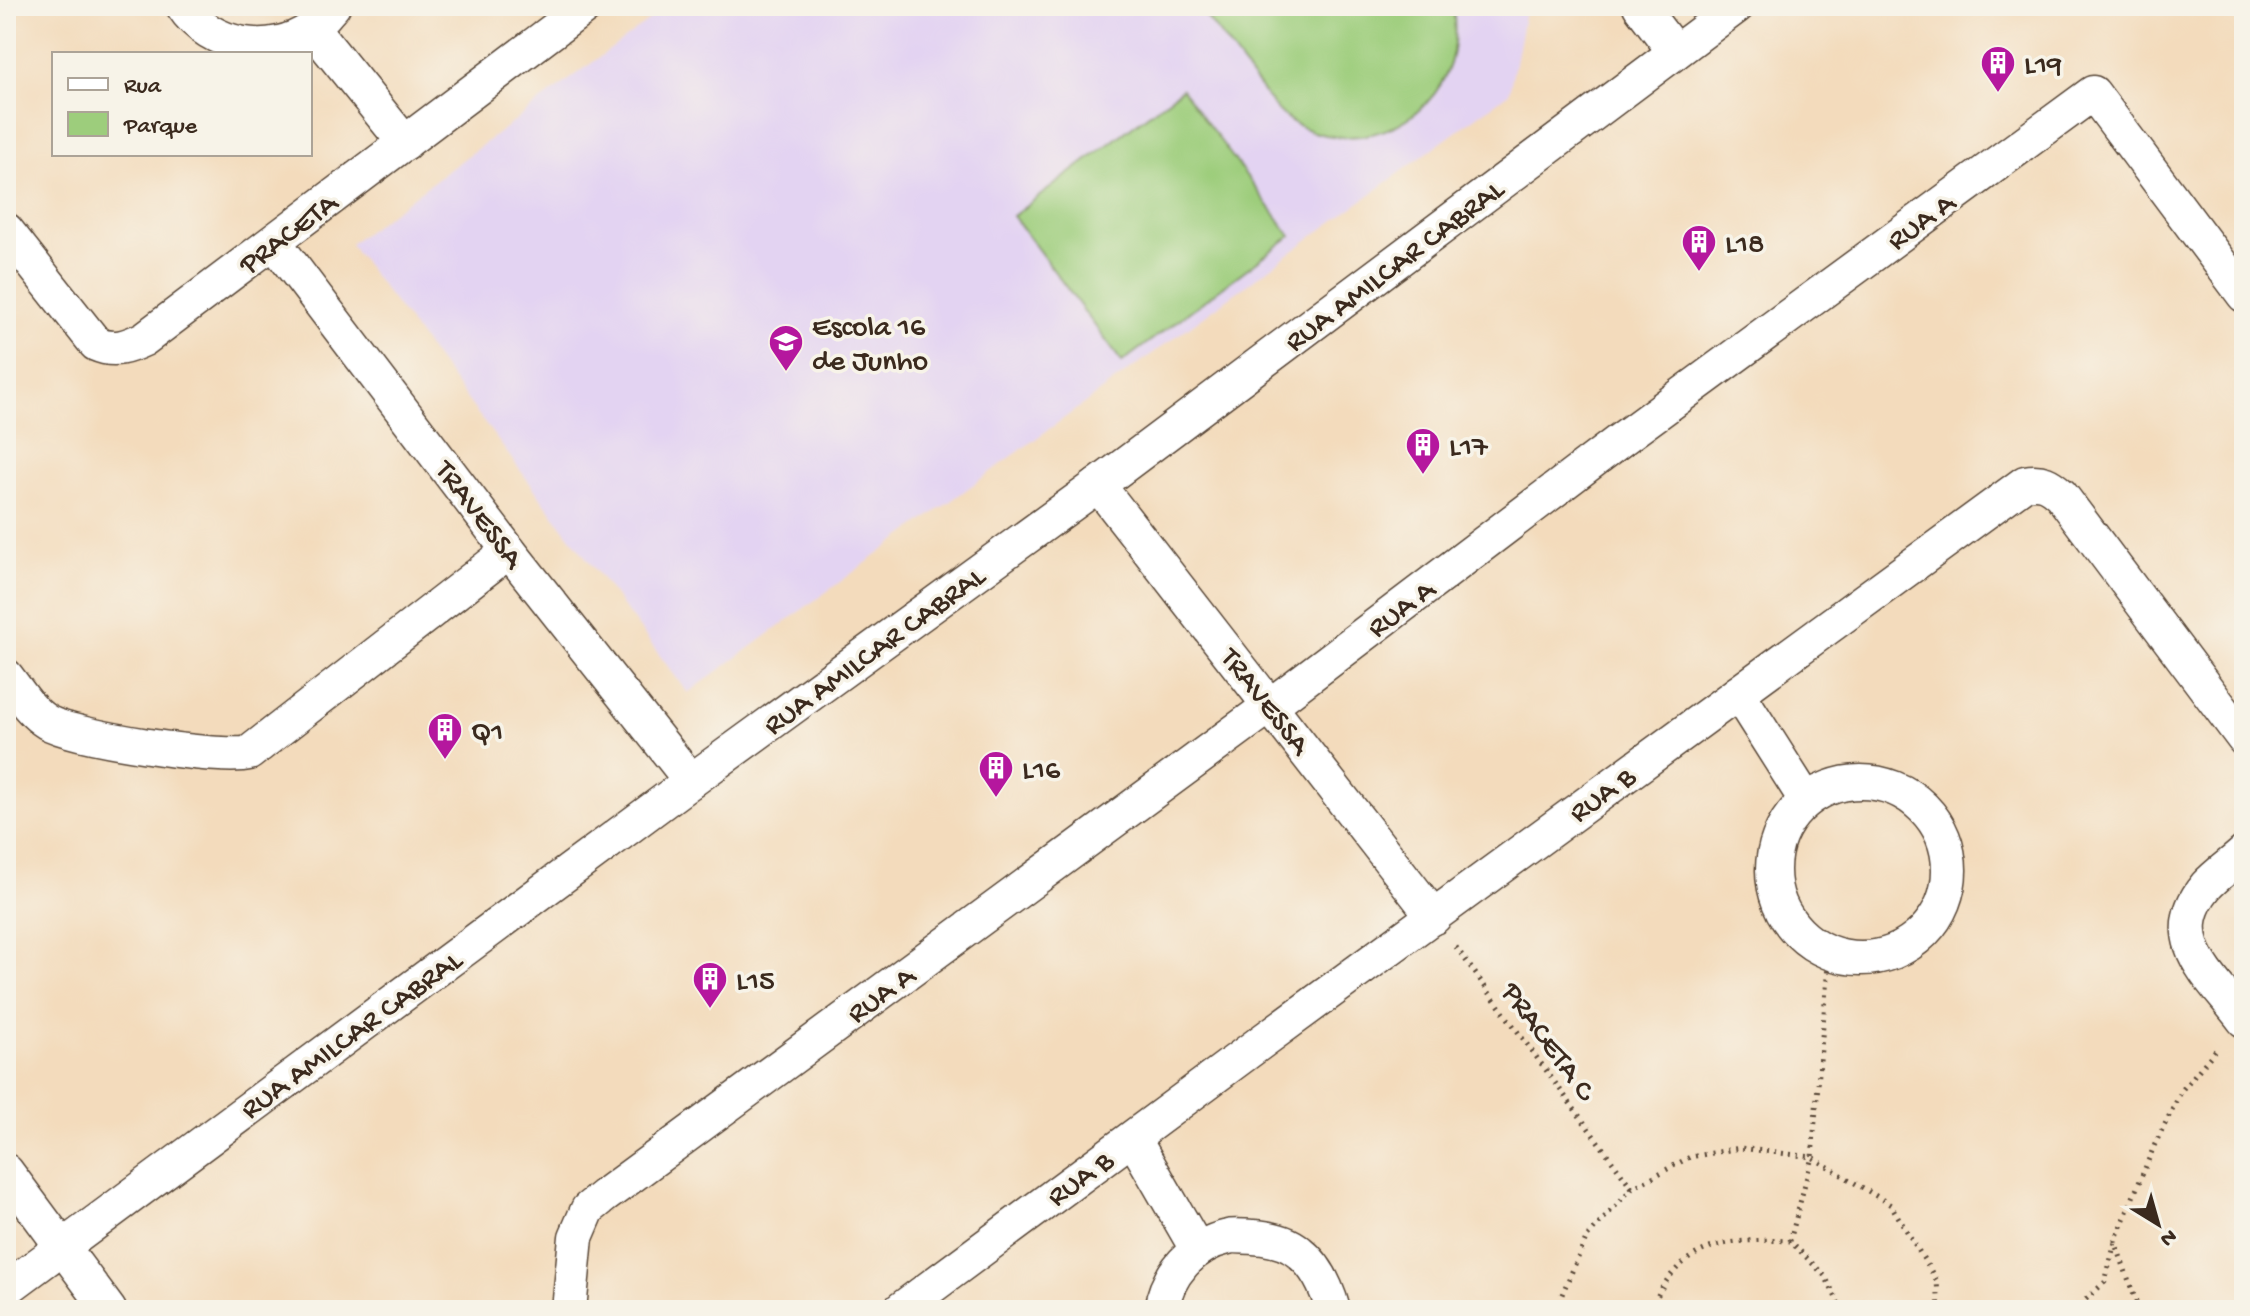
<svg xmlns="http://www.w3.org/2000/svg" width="2250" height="1316" viewBox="0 0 2250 1316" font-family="'Gochi Hand',sans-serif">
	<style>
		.built { fill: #e3d3f2 }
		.green { fill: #9dcd7c; stroke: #6c7c4d; stroke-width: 2 }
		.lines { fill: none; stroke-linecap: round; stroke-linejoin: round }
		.street-casing { stroke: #574536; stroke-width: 37 }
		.path { stroke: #574536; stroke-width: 5; stroke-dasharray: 2 6; stroke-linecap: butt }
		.street { stroke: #fff; stroke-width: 34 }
		.labels { text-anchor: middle; stroke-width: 7; stroke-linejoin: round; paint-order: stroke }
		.poi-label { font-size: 30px; fill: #3b2a1e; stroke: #f7f3e8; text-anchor: start }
		.street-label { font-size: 30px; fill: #3b2a1e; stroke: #f7f3e8 }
	</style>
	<rect width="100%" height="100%" fill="#f7f3e8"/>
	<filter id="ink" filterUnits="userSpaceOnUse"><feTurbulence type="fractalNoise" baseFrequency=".0125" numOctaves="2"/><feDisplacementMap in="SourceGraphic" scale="16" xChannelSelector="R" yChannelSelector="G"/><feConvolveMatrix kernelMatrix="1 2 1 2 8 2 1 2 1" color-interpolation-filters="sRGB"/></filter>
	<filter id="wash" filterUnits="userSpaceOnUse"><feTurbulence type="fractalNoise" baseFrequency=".006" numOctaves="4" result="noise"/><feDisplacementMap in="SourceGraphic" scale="32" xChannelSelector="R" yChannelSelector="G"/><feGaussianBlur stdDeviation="1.8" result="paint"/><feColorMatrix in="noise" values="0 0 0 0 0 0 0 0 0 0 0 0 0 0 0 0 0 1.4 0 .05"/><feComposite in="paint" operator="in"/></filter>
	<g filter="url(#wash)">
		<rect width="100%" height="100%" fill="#f3dbbc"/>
		<path class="built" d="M668 6H1526L1509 93 688 693 350 244Z"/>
		<g class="green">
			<path d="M1198 6H1453C1456 29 1456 51 1447 72 1420 136 1334 158 1281 114 1271 105 1263 90 1254 80 1236 55 1217 31 1198 6Z"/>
			<path d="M1182 89 1291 236 1122 362 1013 216Z"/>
		</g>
	</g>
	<g filter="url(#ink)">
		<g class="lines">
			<defs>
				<g id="street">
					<path d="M183 6C210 48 272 57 311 29 319 23 326 13 333 6"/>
					<path d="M1640 6 1675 52"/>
					<path d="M312 28 405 143"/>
					<path d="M6 230 96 344C114 352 127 347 144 339L586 6"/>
					<path d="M274 242 509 551 691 781"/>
					<path d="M1098 485 1434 917"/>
					<path d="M6 676C18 691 30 712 47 722 73 737 220 760 249 753L509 551"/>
					<path d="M1738 693 1806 800"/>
					<circle cx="1861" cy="870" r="88"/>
					<path d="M2244 853C2232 864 2217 874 2206 886 2162 939 2212 977 2244 1020"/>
					<path d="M1133 1138 1197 1249"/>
					<path d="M6 1171 109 1310"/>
					<path d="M6 1289 691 781 1098 485 1737 6"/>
					<path d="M569 1310 576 1237 588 1209 604 1196 1271 705 1619 441 2093 93 2244 295"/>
					<path d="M900 1310 1260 1043 2025 483C2042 480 2049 484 2061 495L2244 739"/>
					<path d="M1161 1310C1167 1274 1192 1245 1228 1237 1235 1235 1245 1237 1253 1237 1269 1238 1286 1241 1299 1252 1318 1267 1327 1288 1333 1310"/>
				</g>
			</defs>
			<use href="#street" class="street-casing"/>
			<g class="path">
				<path d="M1456 947 1632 1188"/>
				<path d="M1790 1241 1812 1157 1829 953"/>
				<path d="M1559 1310 1560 1299 1587 1237 1632 1188 1690 1157 1740 1148 1812 1157 1891 1205 1937 1281 1939 1310"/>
				<path d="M1651 1310C1678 1243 1725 1238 1790 1241L1825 1276 1842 1310"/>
				<path d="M2074 1310 2105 1282 2115 1242"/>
				<path d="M2139 1310 2115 1241 2155 1144 2182 1090 2219 1046"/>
			</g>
			<use href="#street" class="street"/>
		</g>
	</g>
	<defs>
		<symbol id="building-pin" viewBox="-11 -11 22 30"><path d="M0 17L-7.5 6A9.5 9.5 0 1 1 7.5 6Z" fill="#b5179e" stroke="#f7f3e8"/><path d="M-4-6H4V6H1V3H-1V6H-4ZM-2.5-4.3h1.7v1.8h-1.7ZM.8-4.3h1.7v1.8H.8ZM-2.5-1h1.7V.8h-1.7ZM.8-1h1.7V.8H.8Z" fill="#fff"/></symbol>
		<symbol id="school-pin" viewBox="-11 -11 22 30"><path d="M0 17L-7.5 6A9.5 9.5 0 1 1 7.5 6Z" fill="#b5179e" stroke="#f7f3e8"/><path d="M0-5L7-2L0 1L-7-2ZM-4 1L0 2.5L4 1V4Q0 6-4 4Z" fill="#fff"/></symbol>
	</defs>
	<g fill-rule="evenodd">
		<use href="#building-pin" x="1978" y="43" width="40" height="54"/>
		<use href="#building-pin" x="1679" y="222" width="40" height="54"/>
		<use href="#school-pin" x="766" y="322" width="40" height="54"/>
		<use href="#building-pin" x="1403" y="425" width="40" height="54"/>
		<use href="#building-pin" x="425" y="710" width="40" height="54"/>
		<use href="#building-pin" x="976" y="748" width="40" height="54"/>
		<use href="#building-pin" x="690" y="959" width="40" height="54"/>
	</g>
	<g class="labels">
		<g class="poi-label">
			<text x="2024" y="73">L19</text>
			<text x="1725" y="252">L18</text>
			<text x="812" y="335">Escola 16<tspan x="812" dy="34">de Junho</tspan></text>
			<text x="1449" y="455">L17</text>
			<text x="471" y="740">Q1</text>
			<text x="1022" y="778">L16</text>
			<text x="736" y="989">L15</text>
		</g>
		<g class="street-label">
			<text transform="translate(1920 220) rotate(-36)" y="10">RUA A</text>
			<text transform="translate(287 232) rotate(-37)" y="10">PRACETA</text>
			<text transform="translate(1393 264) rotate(-37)" y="10">RUA AMILCAR CABRAL</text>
			<text transform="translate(481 513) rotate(53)" y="10">TRAVESSA</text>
			<text transform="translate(1400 607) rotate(-37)" y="10">RUA A</text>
			<text transform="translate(873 649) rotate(-36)" y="10">RUA AMILCAR CABRAL</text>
			<text transform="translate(1267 700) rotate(52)" y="10">TRAVESSA</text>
			<text transform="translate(1601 793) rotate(-36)" y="10">RUA B</text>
			<text transform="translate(880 993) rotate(-36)" y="10">RUA A</text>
			<text transform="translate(350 1033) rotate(-36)" y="10">RUA AMILCAR CABRAL</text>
			<text transform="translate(1550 1040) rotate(54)" y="10">PRACETA C</text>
			<text transform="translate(1079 1177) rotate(-36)" y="10">RUA B</text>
		</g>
	</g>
	<rect width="2250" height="1316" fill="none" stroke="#f7f3e8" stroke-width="32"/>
	<rect x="52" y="52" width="260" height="104" fill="#f7f3e8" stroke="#aca397" stroke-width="2"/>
	<rect x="68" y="78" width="40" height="12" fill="#ffffff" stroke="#aca397" stroke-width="2"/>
	<text x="124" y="92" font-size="24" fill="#3b2a1e">Rua</text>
	<rect x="68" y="112" width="40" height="24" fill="#9dcd7c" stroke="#aca397" stroke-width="2"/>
	<text x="124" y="132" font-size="24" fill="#3b2a1e">Parque</text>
	<g transform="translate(2158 1224) rotate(143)" stroke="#f7f3e8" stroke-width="6" paint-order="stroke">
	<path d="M0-6L14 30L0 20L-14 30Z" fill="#3b2a1e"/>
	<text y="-12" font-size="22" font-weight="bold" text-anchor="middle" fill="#3b2a1e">N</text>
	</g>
</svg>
